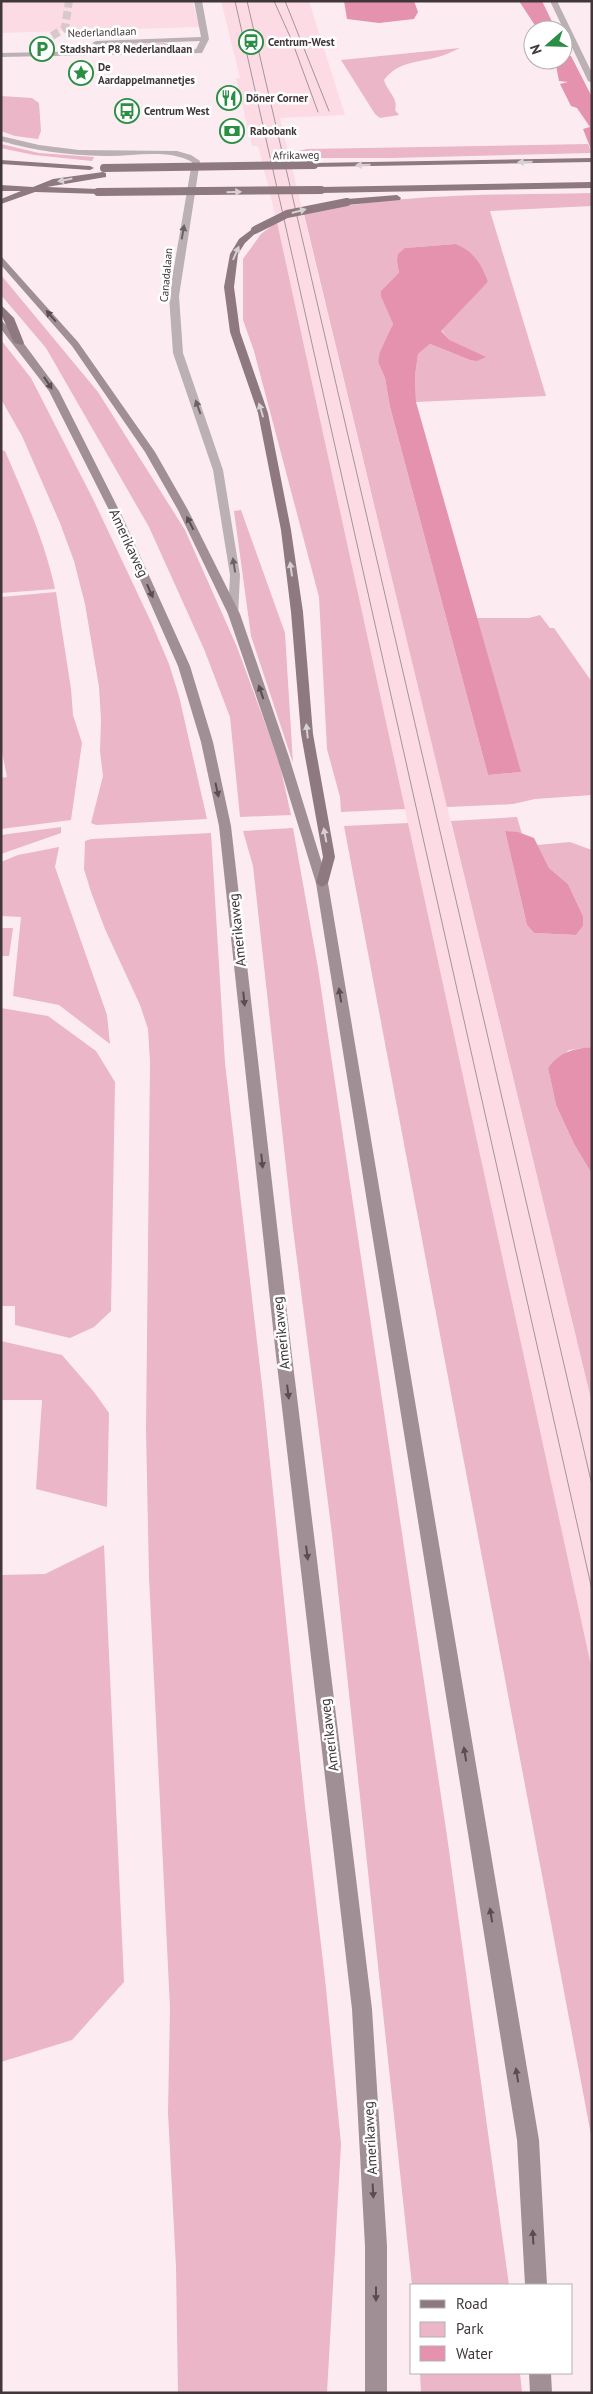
<svg xmlns="http://www.w3.org/2000/svg" width="593" height="2394" viewBox="0 0 593 2394" font-family="'PT Sans',sans-serif">
	<style>
		.built { fill: #fddbe5 }
		.green { fill: #ebb6c7 }
		.water { fill: #e592ae }
		.lines { fill: none; stroke-linecap: round; stroke-linejoin: round }
		.street-tunnel { stroke: #d7c8cc; stroke-width: 8; stroke-dasharray: 8 4; stroke-linecap: butt }
		.street { fill: #bbb0b3; fill-rule: evenodd }
		.secondary { fill: #a09095; fill-rule: evenodd }
		.primary { fill: #8d797f; fill-rule: evenodd }
		.tram { stroke: #a29599; stroke-width: 1 }
		.primary-bridge { stroke: #8d797f; stroke-width: 8 }
		.oneway { fill: #d7d0d2 }
		.oneway2 { fill: #6c6164 }
		.oneway3 { fill: #594d51 }
		.labels { text-anchor: middle; stroke-width: 5; stroke-linejoin: round; paint-order: stroke }
		.far-street-label { font-size: 11px; fill: #41373a; stroke: #fff }
		.far-poi-label { font-size: 11px; font-weight: bold; fill: #41373a; stroke: #fff; text-anchor: start }
		.street-label { font-size: 14px; fill: #41373a; stroke: #fff }
	</style>
	<rect width="100%" height="100%" fill="#fcecf1"/>
	<g class="built">
		<path d="M1 1H192L200 27 1 33Z"/>
		<path d="M221 1H309L345 115 280 118 592 1403V1670L277 222 258 146H252L236 78H240Z"/>
	</g>
	<g class="green">
		<path d="M165 43 171 45 165 47 93 50V46Z"/>
		<path d="M460 48C453 51 445 55 438 57 416 63 399 61 384 80 387 91 399 99 395 110L399 115 380 118 375 114 341 60Z"/>
		<path d="M1 96 32 98 39 103 41 131 38 139 15 136 1 131Z"/>
		<path d="M1 144 39 153 94 157 92 161 34 155 1 148Z"/>
		<path d="M588 144 592 153 392 158H299V151L307 149Z"/>
		<path d="M592 193V206L490 211 546 396 416 402 415 376 418 354 430 344 470 360 485 357 450 340 441 330 488 282 455 244 406 248 397 262 399 273 388 311 393 324 378 362 385 378 390 407 488 775 520 772 477 618H529L540 615 550 628H554L592 682V795L535 799 513 804 447 807 304 214C396 193 497 195 592 193Z"/>
		<path d="M277 222 405 809 341 812 340 797 327 749 319 597 254 351 243 320V259L261 234Z"/>
		<path d="M1 275 98 392 185 530 237 647 279 761 291 815 240 817 230 717 204 649 149 527 46 348 1 295Z"/>
		<path d="M1 340 31 378 94 501 152 624 169 664 179 696 207 819 96 825 91 823 103 776 100 751 101 720 99 687 85 604 74 561 60 523 22 436 1 399Z"/>
		<path d="M1 450 5 451C24 495 45 542 55 589L1 593Z"/>
		<path d="M241 510 285 633 293 763 251 636 234 511Z"/>
		<path d="M56 592 71 689 73 715 82 743 71 820 1 829V778L7 777 1 747V597Z"/>
		<path d="M517 817 522 834 505 831 527 925 534 933 576 935 583 926V916L568 884 549 868 537 845 570 842 592 850V1047L569 1050 548 1068 556 1105 574 1144 592 1174V1403L451 821Z"/>
		<path d="M408 823 592 1670V2140L344 826Z"/>
		<path d="M61 827V833L1 854V835Z"/>
		<path d="M293 828 318 968 448 1843 509 2285H412L332 1534 292 1221 253 866 243 831Z"/>
		<path d="M211 833 225 1063 263 1394 305 1806 326 1988 341 2144 327 2393H178L176 2267 168 2113 170 2008 149 1577 146 1430 150 1062 148 1029 140 1005 105 929 91 892 84 869 85 841 91 839Z"/>
		<path d="M59 847 55 867 107 1015 110 1044 59 1005 13 996 21 917 1 916V862L18 855Z"/>
		<path d="M1 928H13L9 956H1Z"/>
		<path d="M1 1008 48 1016 96 1051 115 1082 111 1311 94 1327 70 1338 15 1325V1306H1Z"/>
		<path d="M1 1341 62 1355 94 1392 109 1413 107 1507 36 1489 42 1400H1Z"/>
		<path d="M104 1545 124 1982 72 2040 1 2062V1575L45 1574Z"/>
		<path d="M420 2373H520L522 2393H421Z"/>
	</g>
	<g class="water">
		<path d="M344 1H414L418 12 414 19 379 23 347 19Z"/>
		<path d="M519 1H542L556 30H538Z"/>
		<path d="M563 56H571L592 97V152L583 129 590 127 577 108 571 106 560 84 568 82 559 81 555 60H563Z"/>
		<path d="M455 244C473 250 482 265 488 282L441 331 450 340 486 357 477 361 470 360 430 344 418 354 415 376 416 402 521 772 488 775 390 407 385 378 378 362 380 352 393 324 381 296V291L399 273 397 262 398 254 405 248Z"/>
		<path d="M505 831 518 832 534 838 549 868 568 884 583 916V926L576 935 534 933 527 925Z"/>
		<path d="M592 1047V1174L574 1144 556 1105 548 1068C560 1052 572 1049 592 1047Z"/>
	</g>
	<g class="lines">
		<path class="street-tunnel" d="M52 36 65 28 69 1"/>
		<g class="street">
			<path d="M194 1H202L209 39 202 53 1 57V53L196 49 200 41 96 45 92 43 96 41 201 37Z"/>
			<path d="M550 1H557L592 73V83L588 81Z"/>
			<path d="M1 136 39 145 79 150 177 151 191 155 200 161 179 296 183 353 223 470 240 575 238 616H230L228 614 230 575 213 470 173 353 169 296 192 162C166 148 132 157 104 156 69 155 35 151 1 141Z"/>
		</g>
		<g class="secondary">
			<path d="M1 256 78 342 155 452 188 510 240 614 289 757 328 883 539 2140 547 2285H525L517 2140 316 883 277 757 228 614 178 510 145 452 72 346 1 265Z"/>
			<path d="M1 320 22 341 59 391 122 516 190 666 213 742 231 826 292 1356 372 2009 387 2246V2393H365V2246L352 2009 276 1356 219 826 201 742 178 666 112 516 49 391 1 329Z"/>
			<path d="M529 2373H551L552 2393H530Z"/>
		</g>
		<g class="primary">
			<path d="M592 158V162L314 167 310 165 314 163Z"/>
			<path d="M1 160 90 166 94 168 90 170 1 164Z"/>
			<path d="M103 172 106 173V177L47 187 98 189 102 192 101 194 35 192 1 204V199L21 191H1V185L33 187 53 179Z"/>
			<path d="M592 182V188L321 193 317 190 321 187Z"/>
			<path d="M397 195 401 198 400 200 347 205 343 202 347 199Z"/>
			<path d="M255 227 259 230 245 243 238 254 234 287 240 332 268 413 291 530 303 612 313 734 335 857 328 883 322 887 316 883 323 857 301 734 291 612 281 530 258 413 230 332 224 287 230 254 239 239Z"/>
			<path d="M1 305 14 318 24 343 22 345 14 343 1 314Z"/>
		</g>
		<g class="tram">
			<path d="M235 1 592 1590"/>
			<path d="M247 1 592 1485"/>
			<path d="M274 1 292 41 318 112"/>
			<path d="M285 1 329 111"/>
		</g>
		<g class="primary-bridge">
			<path d="M104 168 314 165"/>
			<path d="M98 192 321 190"/>
			<path d="M255 230 287 214 347 202"/>
		</g>
	</g>
	<defs><path id="oneway-solid" d="M-6-.8H1V-3.2L6.5 0L1 3.2V.8H-6Z" transform="scale(1.25)"/></defs>
	<g class="oneway">
		<use href="#oneway-solid" transform="translate(525 162) rotate(179)"/>
		<use href="#oneway-solid" transform="translate(363 165) rotate(179)"/>
		<use href="#oneway-solid" transform="translate(65 180) rotate(169)"/>
		<use href="#oneway-solid" transform="translate(234 192) rotate(-1)"/>
		<use href="#oneway-solid" transform="translate(299 211) rotate(-15)"/>
		<use href="#oneway-solid" transform="translate(236 253) rotate(-66)"/>
		<use href="#oneway-solid" transform="translate(261 410) rotate(-107)"/>
		<use href="#oneway-solid" transform="translate(291 569) rotate(-98)"/>
		<use href="#oneway-solid" transform="translate(307 731) rotate(-96)"/>
		<use href="#oneway-solid" transform="translate(325 835) rotate(-101)"/>
	</g>
	<g class="oneway2">
		<use href="#oneway-solid" transform="translate(183 232) rotate(-80)"/>
		<use href="#oneway-solid" transform="translate(198 407) rotate(-110)"/>
		<use href="#oneway-solid" transform="translate(234 565) rotate(-99)"/>
	</g>
	<g class="oneway3">
		<use href="#oneway-solid" transform="translate(51 316) rotate(-131)"/>
		<use href="#oneway-solid" transform="translate(48 383) rotate(56)"/>
		<use href="#oneway-solid" transform="translate(190 523) rotate(-117)"/>
		<use href="#oneway-solid" transform="translate(150 591) rotate(66)"/>
		<use href="#oneway-solid" transform="translate(261 692) rotate(-109)"/>
		<use href="#oneway-solid" transform="translate(217 790) rotate(78)"/>
		<use href="#oneway-solid" transform="translate(340 995) rotate(-99)"/>
		<use href="#oneway-solid" transform="translate(244 999) rotate(84)"/>
		<use href="#oneway-solid" transform="translate(262 1161) rotate(84)"/>
		<use href="#oneway-solid" transform="translate(288 1392) rotate(83)"/>
		<use href="#oneway-solid" transform="translate(307 1553) rotate(83)"/>
		<use href="#oneway-solid" transform="translate(465 1754) rotate(-99)"/>
		<use href="#oneway-solid" transform="translate(491 1915) rotate(-99)"/>
		<use href="#oneway-solid" transform="translate(517 2075) rotate(-99)"/>
		<use href="#oneway-solid" transform="translate(373 2191) rotate(87)"/>
		<use href="#oneway-solid" transform="translate(533 2237) rotate(-93)"/>
		<use href="#oneway-solid" transform="translate(376 2294) rotate(90)"/>
	</g>
	<defs>
		<symbol id="station-ring" viewBox="-11 -11 22 22"><circle r="9.5" fill="#fff" stroke="#2a8e43" stroke-width="1.5"/><path d="M-3-6H3Q5-6 5-4V2Q5 4 3 4L4.5 6H3L1.5 4h-3L-3 6H-4.5L-3 4Q-5 4-5 2V-4Q-5-6-3-6ZM-3.5-4v3h7v-3ZM-3.5 1v1.5H-2V1ZM2 1v1.5H3.5V1Z" fill="#2a8e43"/></symbol>
		<symbol id="parking-ring" viewBox="-11 -11 22 22"><circle r="9.5" fill="#fff" stroke="#2a8e43" stroke-width="1.5"/><path d="M-3.5-5.5H1a3.5 3.5 0 0 1 0 7H-1V5.5H-3.5ZM-1-3.4V-.6H.8a1.4 1.4 0 0 0 0-2.8Z" fill="#2a8e43"/></symbol>
		<symbol id="sight-ring" viewBox="-11 -11 22 22"><circle r="9.5" fill="#fff" stroke="#2a8e43" stroke-width="1.5"/><path d="M0-6L1.8-2.2L6-1.7L2.9 1.2L3.7 5.4L0 3.3L-3.7 5.4L-2.9 1.2L-6-1.7L-1.8-2.2Z" fill="#2a8e43"/></symbol>
		<symbol id="restaurant-ring" viewBox="-11 -11 22 22"><circle r="9.5" fill="#fff" stroke="#2a8e43" stroke-width="1.5"/><path d="M-5-6h1v4h1v-4h1v4h1v-4h1v5L-1.5 .5V6h-2V.5L-5-1ZM5-6V6H3V1.5H1.5Q1.5-4 5-6Z" fill="#2a8e43"/></symbol>
		<symbol id="bus-ring" viewBox="-11 -11 22 22"><circle r="9.5" fill="#fff" stroke="#2a8e43" stroke-width="1.5"/><path d="M-5-6H5V4H4V6H2V4H-2V6H-4V4H-5ZM-3.5-4V0h7V-4ZM-3.5 1.2v1.5H-2V1.2ZM2 1.2v1.5H3.5V1.2Z" fill="#2a8e43"/></symbol>
		<symbol id="bank-ring" viewBox="-11 -11 22 22"><circle r="9.5" fill="#fff" stroke="#2a8e43" stroke-width="1.5"/><path d="M-6-4H6V4H-6ZM0-2.3a2.3 2.3 0 1 0 0 4.6a2.3 2.3 0 1 0 0-4.6Z" fill="#2a8e43"/></symbol>
	</defs>
	<g fill-rule="evenodd">
		<use href="#station-ring" x="237" y="28" width="28" height="28"/>
		<use href="#parking-ring" x="28" y="35" width="28" height="28"/>
		<use href="#sight-ring" x="67" y="59" width="28" height="28"/>
		<use href="#restaurant-ring" x="215" y="84" width="28" height="28"/>
		<use href="#bus-ring" x="113" y="97" width="28" height="28"/>
		<use href="#bank-ring" x="218" y="117" width="28" height="28"/>
	</g>
	<g class="labels">
		<g class="far-street-label">
			<text transform="translate(102 32) rotate(-2)" y="4">Nederlandlaan</text>
			<text transform="translate(296 155) rotate(-1)" y="4">Afrikaweg</text>
			<text transform="translate(166 275) rotate(-85)" y="4">Canadalaan</text>
		</g>
		<g class="far-poi-label">
			<text x="268" y="46">Centrum-West</text>
			<text x="60" y="53">Stadshart P8 Nederlandlaan</text>
			<text x="98" y="71">De<tspan x="98" dy="13">Aardappelmannetjes</tspan></text>
			<text x="246" y="102">Döner Corner</text>
			<text x="144" y="115">Centrum West</text>
			<text x="250" y="135">Rabobank</text>
		</g>
		<g class="street-label">
			<text transform="translate(129 543) rotate(65)" y="5">Amerikaweg</text>
			<text transform="translate(237 930) rotate(-96)" y="5">Amerikaweg</text>
			<text transform="translate(281 1333) rotate(-96)" y="5">Amerikaweg</text>
			<text transform="translate(329 1735) rotate(-97)" y="5">Amerikaweg</text>
			<text transform="translate(370 2138) rotate(-93)" y="5">Amerikaweg</text>
		</g>
	</g>
	<rect width="593" height="2394" fill="none" stroke="#41373a" stroke-width="5"/>
	<rect x="410" y="2284" width="162" height="90" fill="#ffffff" stroke="#b3afb0"/>
	<rect x="420" y="2300" width="25" height="8" fill="#8d797f" stroke="#b3afb0"/>
	<text x="456" y="2309" font-size="15" fill="#41373a">Road</text>
	<rect x="420" y="2322" width="25" height="15" fill="#ebb6c7" stroke="#b3afb0"/>
	<text x="456" y="2334" font-size="15" fill="#41373a">Park</text>
	<rect x="420" y="2346" width="25" height="15" fill="#e592ae" stroke="#b3afb0"/>
	<text x="456" y="2359" font-size="15" fill="#41373a">Water</text>
	<g transform="translate(548 45) rotate(250)"><circle r="24" fill="#ffffff" stroke="#b3afb0"/>
	<path d="M0-4L9 19L0 12L-9 19Z" fill="#2a8e43"/>
	<text y="-8" font-size="14" font-weight="bold" text-anchor="middle" fill="#41373a">N</text>
	</g>
</svg>
